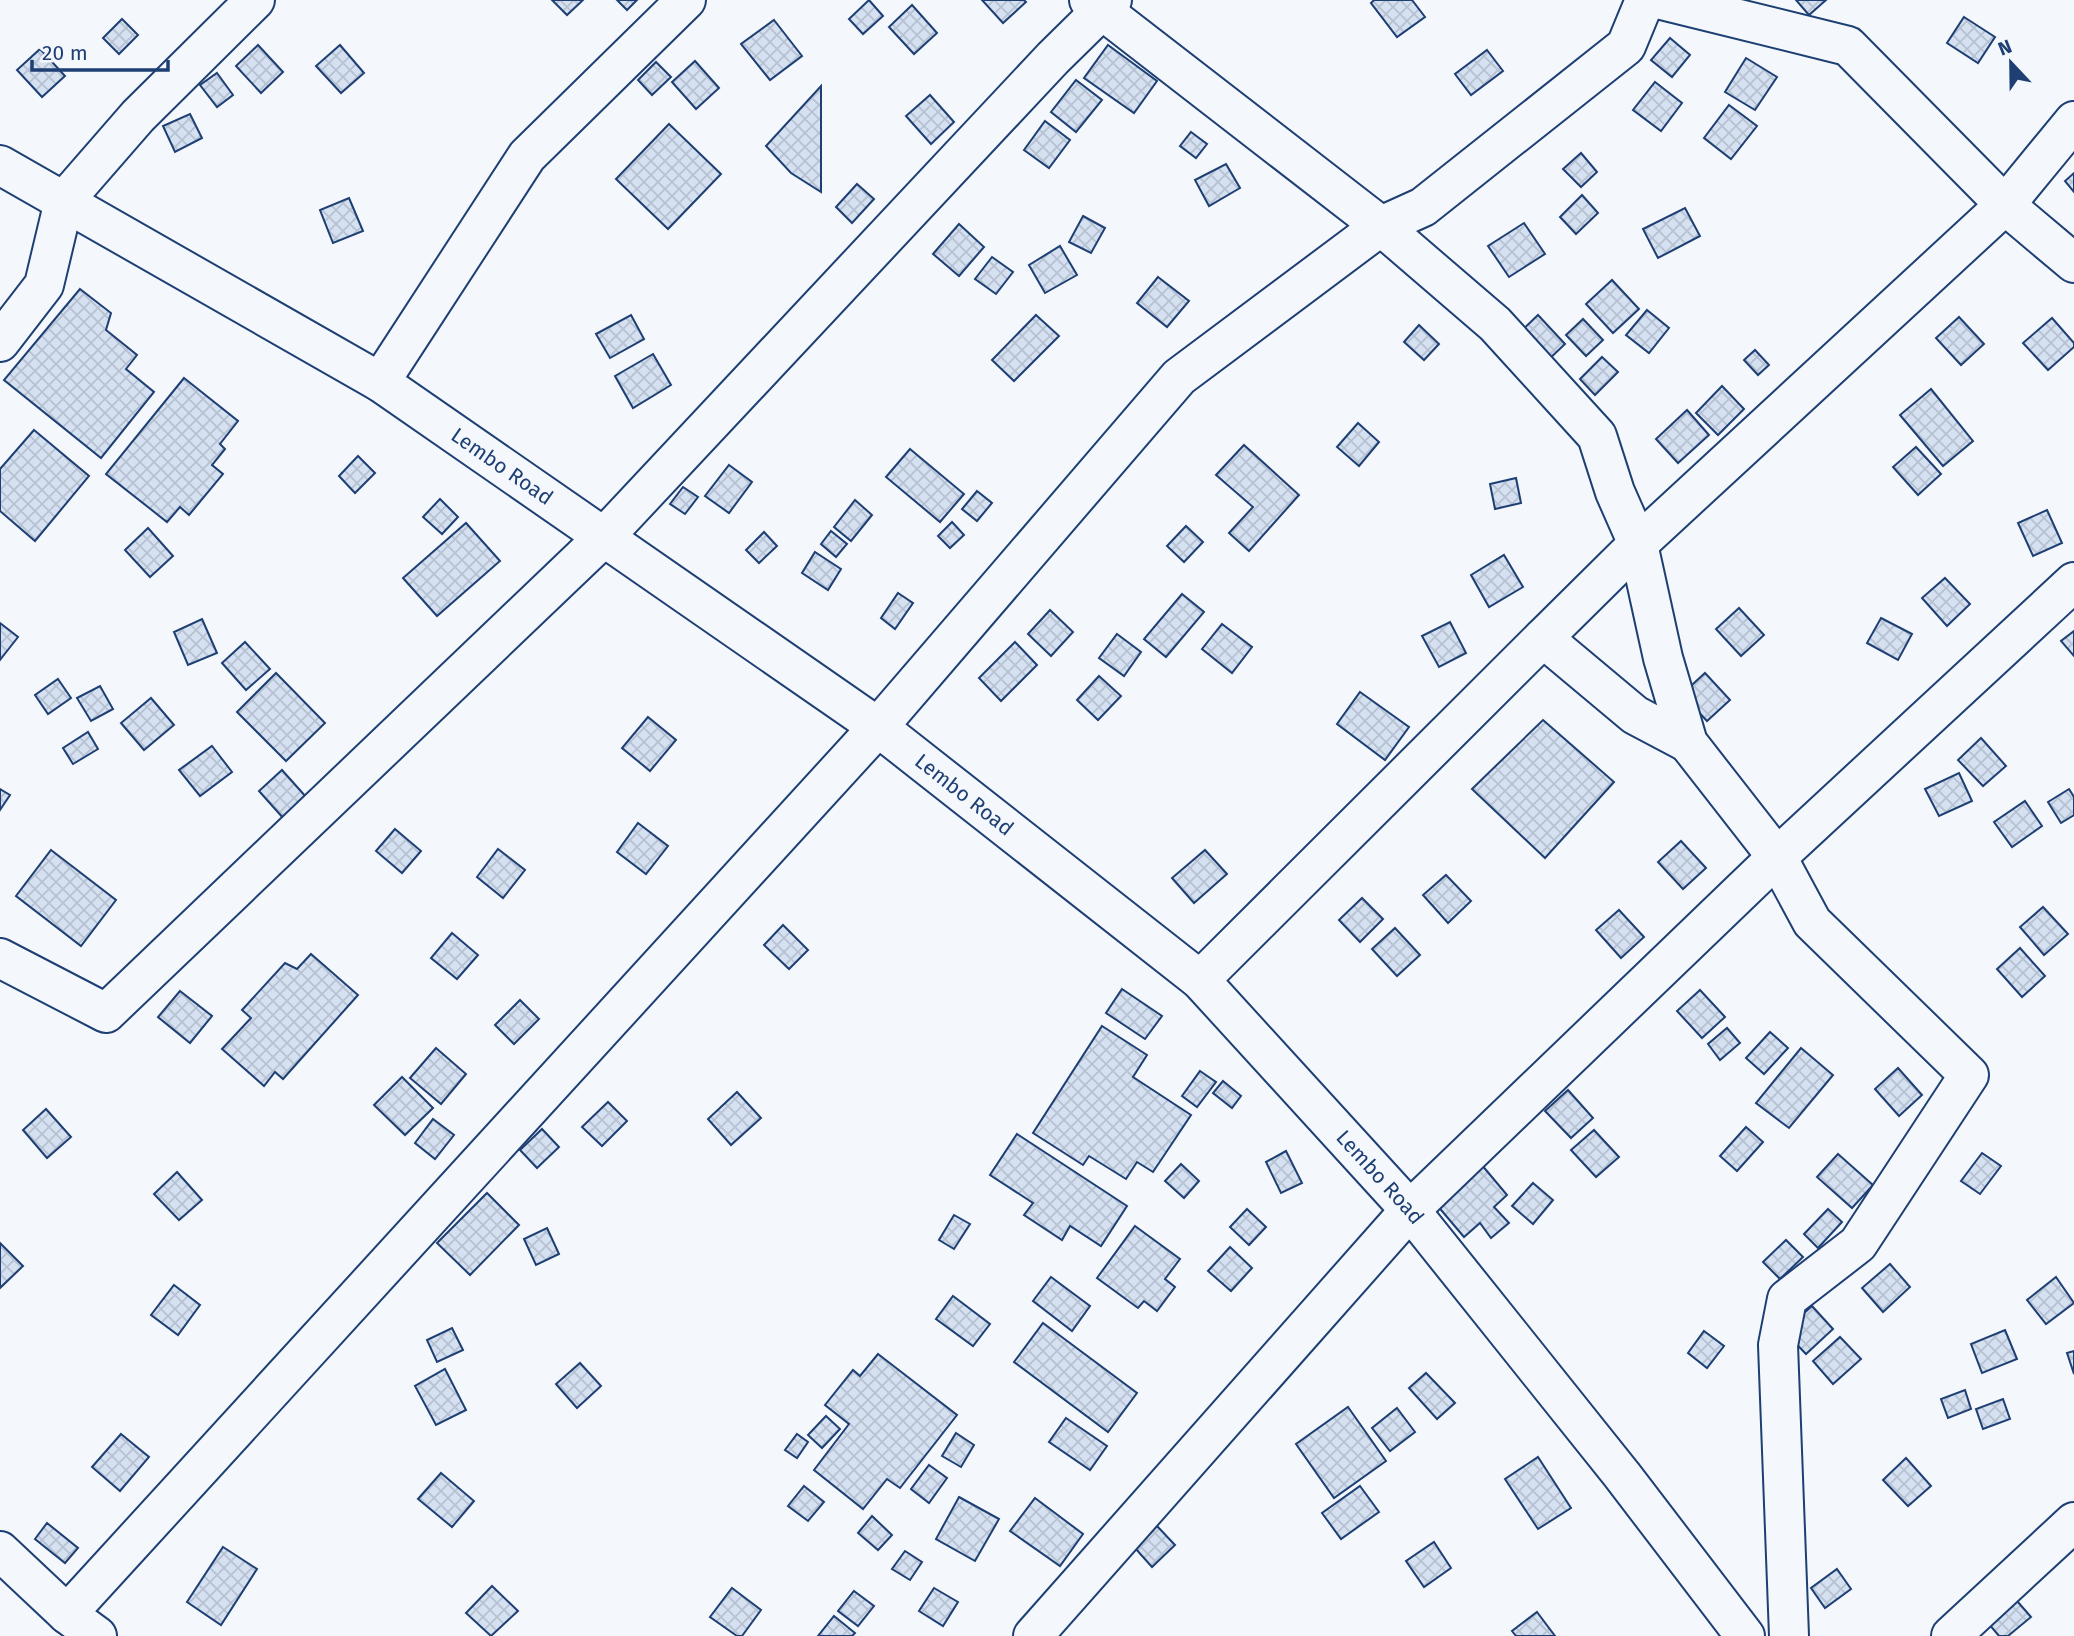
<svg xmlns="http://www.w3.org/2000/svg" width="2074" height="1636" viewBox="0 0 2074 1636" font-family="'Fira Sans',sans-serif">
	<style>
		.building { fill: url(#building-cross-hatch); stroke: #1d3f73; stroke-width: 2 }
		.lines { fill: none; stroke-linecap: round; stroke-linejoin: round }
		.minor-casing { stroke: #1d3f73; stroke-width: 42 }
		.tertiary-casing { stroke: #1d3f73; stroke-width: 42 }
		.minor { stroke: #f4f7fb; stroke-width: 38 }
		.tertiary { stroke: #f4f7fb; stroke-width: 38 }
		.labels { text-anchor: middle; stroke-width: 5; stroke-linejoin: round; paint-order: stroke }
		.street-label { font-size: 21px; fill: #1d3f73; stroke: #f4f7fb }
	</style>
	<defs>
		<pattern id="building-cross-hatch" width="8" height="8" patternUnits="userSpaceOnUse" patternTransform="scale(1.75)"><rect width="8" height="8" fill="#d5e0f0"/><path d="M0 0l8 8M0 8l8-8" fill="none" stroke="#b6c1d1"/></pattern>
	</defs>
	<rect width="100%" height="100%" fill="#f4f7fb"/>
	<g class="building">
		<path d="M552 0H583L567 15Z"/>
		<path d="M617 0H637L627 10Z"/>
		<path d="M869 0 883 16 863 34 849 19Z"/>
		<path d="M982 0H1024L1026 2 1003 23Z"/>
		<path d="M1374 0H1412L1425 17 1397 37 1371 3Z"/>
		<path d="M1796 0H1826L1809 15Z"/>
		<path d="M912 5 937 33 914 54 889 27Z"/>
		<path d="M1964 17 1995 37 1978 63 1947 43Z"/>
		<path d="M122 19 138 35 119 54 103 38Z"/>
		<path d="M774 20 802 56 770 80 741 44Z"/>
		<path d="M1670 38 1690 55 1672 77 1651 60Z"/>
		<path d="M258 45 283 72 261 93 236 66Z"/>
		<path d="M340 45 364 73 341 93 316 66Z"/>
		<path d="M1108 45 1157 81 1134 113 1084 78Z"/>
		<path d="M40 49 65 76 42 97 17 70Z"/>
		<path d="M1487 50 1503 71 1471 95 1455 74Z"/>
		<path d="M1746 58 1777 77 1755 110 1725 92Z"/>
		<path d="M695 61 719 88 696 109 672 82Z"/>
		<path d="M656 62 671 77 652 95 638 80Z"/>
		<path d="M217 73 233 95 217 107 200 85Z"/>
		<path d="M1076 80 1102 100 1076 132 1051 112Z"/>
		<path d="M1655 82 1682 103 1661 131 1633 110Z"/>
		<path d="M821 86V192L791 173 766 146Z"/>
		<path d="M930 95 954 122 931 144 906 116Z"/>
		<path d="M1729 105 1757 126 1731 159 1704 138Z"/>
		<path d="M190 114 202 138 175 152 163 126Z"/>
		<path d="M1045 121 1070 140 1049 168 1024 150Z"/>
		<path d="M669 124 721 174 668 229 616 179Z"/>
		<path d="M1191 132 1207 144 1196 158 1180 146Z"/>
		<path d="M1581 153 1597 172 1581 187 1563 169Z"/>
		<path d="M1226 164 1240 188 1209 206 1195 180Z"/>
		<path d="M2074 173V192L2065 181Z"/>
		<path d="M857 184 874 199 852 223 836 207Z"/>
		<path d="M1582 195 1598 213 1576 234 1560 217Z"/>
		<path d="M349 198 363 231 333 243 320 210Z"/>
		<path d="M1685 208 1700 236 1658 258 1643 229Z"/>
		<path d="M1083 216 1105 228 1091 253 1069 242Z"/>
		<path d="M1524 223 1545 254 1509 277 1488 246Z"/>
		<path d="M959 224 984 247 959 276 933 254Z"/>
		<path d="M1060 246 1077 275 1045 293 1029 265Z"/>
		<path d="M992 257 1013 272 996 294 975 279Z"/>
		<path d="M1158 277 1189 301 1167 327 1137 303Z"/>
		<path d="M1612 280 1639 309 1613 333 1586 304Z"/>
		<path d="M80 289 111 313 106 330 137 355 126 369 154 392 101 458 4 380Z"/>
		<path d="M1647 310 1669 328 1649 353 1626 335Z"/>
		<path d="M631 315 644 339 610 358 596 334Z"/>
		<path d="M1036 315 1059 336 1014 381 992 360Z"/>
		<path d="M1538 315 1565 344 1546 362 1519 333Z"/>
		<path d="M1959 317 1984 344 1961 365 1936 338Z"/>
		<path d="M2052 318 2074 343V347L2048 370 2023 343Z"/>
		<path d="M1583 319 1603 340 1586 356 1566 335Z"/>
		<path d="M1419 325 1439 344 1424 360 1404 342Z"/>
		<path d="M1755 350 1769 365 1758 375 1744 360Z"/>
		<path d="M653 354 671 385 633 408 615 376Z"/>
		<path d="M1602 357 1618 372 1595 395 1580 379Z"/>
		<path d="M184 378 238 421 220 444 225 449 212 465 223 474 189 515 180 507 167 522 106 474Z"/>
		<path d="M1722 386 1744 409 1718 435 1696 413Z"/>
		<path d="M1931 389 1973 441 1943 466 1900 415Z"/>
		<path d="M1687 410 1709 435 1678 463 1656 439Z"/>
		<path d="M1358 423 1379 442 1359 466 1337 447Z"/>
		<path d="M34 430 89 476 35 541 0 511V469Z"/>
		<path d="M1244 445 1299 495 1249 551 1229 533 1253 507 1216 475Z"/>
		<path d="M1916 447 1941 474 1918 495 1893 467Z"/>
		<path d="M910 449 964 494 940 522 886 477Z"/>
		<path d="M358 456 375 473 355 493 339 476Z"/>
		<path d="M729 465 752 482 729 513 705 496Z"/>
		<path d="M1516 478 1521 503 1495 509 1490 484Z"/>
		<path d="M683 487 698 497 685 514 670 504Z"/>
		<path d="M977 491 992 503 977 521 962 509Z"/>
		<path d="M440 499 458 517 442 534 423 517Z"/>
		<path d="M855 500 872 515 851 541 834 527Z"/>
		<path d="M2047 510 2062 543 2033 556 2018 523Z"/>
		<path d="M952 522 964 535 950 548 938 536Z"/>
		<path d="M466 523 500 561 437 616 403 578Z"/>
		<path d="M1186 526 1203 542 1184 562 1167 546Z"/>
		<path d="M148 528 173 556 150 577 125 550Z"/>
		<path d="M831 531 847 544 836 557 821 544Z"/>
		<path d="M764 532 777 546 759 563 746 550Z"/>
		<path d="M815 552 841 569 828 590 802 573Z"/>
		<path d="M1504 555 1523 587 1489 607 1471 575Z"/>
		<path d="M1945 578 1970 604 1947 626 1922 598Z"/>
		<path d="M898 593 913 603 895 629 881 618Z"/>
		<path d="M1182 594 1204 612 1166 657 1144 639Z"/>
		<path d="M1739 608 1764 635 1741 656 1716 629Z"/>
		<path d="M1050 610 1073 632 1051 656 1028 634Z"/>
		<path d="M1881 618 1912 634 1898 660 1867 643Z"/>
		<path d="M202 619 217 653 188 665 174 632Z"/>
		<path d="M1450 622 1466 653 1439 667 1422 636Z"/>
		<path d="M0 623 18 637 0 660Z"/>
		<path d="M1222 624 1252 647 1232 673 1202 649Z"/>
		<path d="M2074 631V656L2061 641Z"/>
		<path d="M1117 634 1141 652 1124 676 1099 658Z"/>
		<path d="M245 642 270 669 246 690 222 663Z"/>
		<path d="M1015 642 1037 665 1001 701 979 678Z"/>
		<path d="M276 673 325 723 286 761 237 712Z"/>
		<path d="M1705 673 1730 700 1707 721 1682 694Z"/>
		<path d="M1099 676 1121 696 1098 720 1077 700Z"/>
		<path d="M58 679 71 698 48 714 35 695Z"/>
		<path d="M100 686 113 709 91 721 77 698Z"/>
		<path d="M1360 692 1409 727 1385 760 1337 724Z"/>
		<path d="M151 698 174 725 144 750 121 723Z"/>
		<path d="M648 717 676 740 650 771 622 748Z"/>
		<path d="M1543 720 1614 782 1545 858 1472 789Z"/>
		<path d="M88 732 98 749 73 764 63 748Z"/>
		<path d="M1981 738 2006 766 1983 786 1958 760Z"/>
		<path d="M212 746 232 772 200 796 179 770Z"/>
		<path d="M282 770 307 798 284 819 259 791Z"/>
		<path d="M1959 773 1972 801 1939 816 1925 789Z"/>
		<path d="M0 789 10 795 0 810Z"/>
		<path d="M2069 789 2074 797V815L2061 823 2048 802Z"/>
		<path d="M2025 801 2042 826 2012 847 1994 822Z"/>
		<path d="M638 823 668 846 646 874 617 852Z"/>
		<path d="M395 829 421 851 402 873 376 851Z"/>
		<path d="M1681 841 1706 868 1683 889 1658 862Z"/>
		<path d="M498 849 525 870 503 898 477 877Z"/>
		<path d="M51 850 116 900 81 946 16 896Z"/>
		<path d="M1205 850 1227 874 1194 903 1172 878Z"/>
		<path d="M1446 875 1471 901 1448 923 1423 895Z"/>
		<path d="M1362 898 1383 919 1360 942 1339 920Z"/>
		<path d="M2043 907 2068 934 2044 955 2020 927Z"/>
		<path d="M1619 910 1644 937 1621 958 1596 930Z"/>
		<path d="M783 925 808 950 789 969 764 945Z"/>
		<path d="M1395 928 1420 955 1397 976 1372 949Z"/>
		<path d="M452 933 478 955 457 979 431 958Z"/>
		<path d="M2020 948 2045 976 2022 997 1997 969Z"/>
		<path d="M311 954 358 995 283 1079 275 1072 264 1086 222 1049 251 1018 242 1010 285 963 297 969Z"/>
		<path d="M1122 989 1162 1016 1145 1039 1106 1013Z"/>
		<path d="M1700 990 1725 1017 1702 1038 1677 1011Z"/>
		<path d="M180 991 212 1016 190 1043 158 1017Z"/>
		<path d="M520 1000 539 1019 514 1044 495 1025Z"/>
		<path d="M1102 1026 1147 1055 1133 1077 1191 1115 1153 1172 1137 1162 1126 1179 1089 1156 1083 1165 1033 1133Z"/>
		<path d="M1727 1028 1740 1043 1720 1060 1708 1044Z"/>
		<path d="M1770 1032 1788 1048 1764 1074 1746 1058Z"/>
		<path d="M436 1048 466 1074 441 1104 410 1078Z"/>
		<path d="M1801 1048 1833 1075 1789 1128 1756 1103Z"/>
		<path d="M1898 1068 1922 1095 1899 1116 1875 1089Z"/>
		<path d="M1200 1071 1216 1082 1197 1107 1182 1096Z"/>
		<path d="M402 1077 433 1108 405 1135 374 1105Z"/>
		<path d="M1223 1081 1241 1096 1232 1108 1213 1093Z"/>
		<path d="M1568 1090 1593 1118 1571 1138 1545 1111Z"/>
		<path d="M737 1092 761 1118 731 1145 708 1119Z"/>
		<path d="M608 1102 627 1121 602 1146 582 1127Z"/>
		<path d="M46 1109 71 1137 47 1158 23 1130Z"/>
		<path d="M433 1119 454 1135 435 1159 415 1143Z"/>
		<path d="M1746 1127 1763 1142 1737 1171 1720 1156Z"/>
		<path d="M542 1129 559 1147 537 1168 520 1150Z"/>
		<path d="M1594 1130 1619 1157 1596 1177 1571 1150Z"/>
		<path d="M1017 1134 1127 1206 1101 1246 1070 1226 1062 1240 1024 1215 1033 1203 990 1175Z"/>
		<path d="M1286 1151 1302 1183 1281 1193 1266 1162Z"/>
		<path d="M1982 1153 2001 1166 1980 1194 1961 1181Z"/>
		<path d="M1838 1154 1873 1185 1852 1208 1817 1177Z"/>
		<path d="M1181 1164 1199 1181 1184 1198 1165 1181Z"/>
		<path d="M1481 1164 1507 1195 1494 1207 1509 1223 1491 1238 1480 1223 1464 1237 1436 1204Z"/>
		<path d="M177 1172 202 1200 179 1220 154 1194Z"/>
		<path d="M1533 1183 1553 1200 1533 1224 1512 1206Z"/>
		<path d="M487 1193 519 1225 470 1275 437 1243Z"/>
		<path d="M1247 1209 1266 1227 1249 1245 1230 1227Z"/>
		<path d="M1828 1209 1842 1222 1818 1248 1804 1234Z"/>
		<path d="M954 1215 970 1224 954 1249 939 1240Z"/>
		<path d="M1135 1226 1180 1259 1165 1279 1175 1287 1157 1311 1144 1301 1138 1308 1097 1278Z"/>
		<path d="M547 1228 559 1254 536 1265 524 1239Z"/>
		<path d="M1786 1240 1803 1257 1780 1279 1763 1262Z"/>
		<path d="M0 1243 23 1266 0 1288Z"/>
		<path d="M1230 1247 1252 1268 1231 1291 1208 1271Z"/>
		<path d="M1890 1264 1910 1287 1883 1312 1862 1288Z"/>
		<path d="M1051 1277 1090 1306 1072 1331 1033 1301Z"/>
		<path d="M2056 1277 2074 1303 2046 1324 2027 1300Z"/>
		<path d="M174 1285 200 1305 178 1335 151 1315Z"/>
		<path d="M953 1296 990 1324 973 1346 936 1319Z"/>
		<path d="M1812 1306 1833 1329 1806 1354 1784 1331Z"/>
		<path d="M1043 1323 1137 1393 1108 1432 1014 1362Z"/>
		<path d="M452 1328 463 1350 437 1362 427 1340Z"/>
		<path d="M2005 1330 2017 1359 1982 1373 1971 1344Z"/>
		<path d="M1704 1331 1724 1346 1707 1368 1688 1353Z"/>
		<path d="M1840 1337 1861 1359 1833 1384 1813 1361Z"/>
		<path d="M2074 1351V1374L2067 1353Z"/>
		<path d="M878 1354 957 1415 900 1488 887 1479 863 1509 814 1470 849 1424 825 1405 853 1370 860 1376Z"/>
		<path d="M580 1363 601 1386 577 1408 556 1384Z"/>
		<path d="M445 1369 466 1410 436 1425 415 1386Z"/>
		<path d="M1426 1373 1455 1403 1437 1419 1409 1388Z"/>
		<path d="M1965 1390 1971 1409 1948 1418 1941 1399Z"/>
		<path d="M2003 1399 2010 1419 1983 1429 1976 1409Z"/>
		<path d="M1348 1407 1386 1461 1334 1498 1296 1444Z"/>
		<path d="M1397 1408 1415 1432 1390 1451 1372 1428Z"/>
		<path d="M826 1416 840 1429 822 1448 808 1435Z"/>
		<path d="M1066 1418 1107 1446 1090 1470 1049 1442Z"/>
		<path d="M956 1433 974 1445 961 1467 942 1456Z"/>
		<path d="M121 1434 149 1457 120 1491 92 1467Z"/>
		<path d="M797 1434 808 1442 797 1458 785 1450Z"/>
		<path d="M1538 1457 1571 1508 1538 1529 1505 1479Z"/>
		<path d="M1906 1458 1931 1486 1908 1506 1883 1480Z"/>
		<path d="M929 1465 947 1478 929 1503 911 1489Z"/>
		<path d="M441 1473 474 1501 452 1527 418 1499Z"/>
		<path d="M804 1486 824 1502 808 1521 788 1506Z"/>
		<path d="M1360 1486 1379 1512 1341 1539 1322 1513Z"/>
		<path d="M959 1497 999 1519 975 1561 936 1539Z"/>
		<path d="M1035 1498 1083 1534 1060 1566 1010 1531Z"/>
		<path d="M872 1516 892 1535 878 1550 858 1533Z"/>
		<path d="M47 1523 78 1548 65 1563 35 1539Z"/>
		<path d="M1157 1526 1175 1545 1152 1567 1135 1548Z"/>
		<path d="M1434 1542 1451 1568 1424 1587 1406 1561Z"/>
		<path d="M223 1547 257 1569 221 1625 187 1602Z"/>
		<path d="M905 1551 922 1562 910 1580 892 1569Z"/>
		<path d="M1837 1569 1851 1589 1825 1608 1811 1588Z"/>
		<path d="M492 1586 518 1611 491 1636 466 1613Z"/>
		<path d="M732 1588 761 1610 742 1636H737L710 1617Z"/>
		<path d="M934 1588 958 1602 943 1626 919 1611Z"/>
		<path d="M854 1591 874 1606 858 1626 838 1611Z"/>
		<path d="M2010 1593 2031 1617 2008 1636H1999L1983 1617Z"/>
		<path d="M1537 1612 1555 1636H1516L1512 1631Z"/>
		<path d="M834 1616 855 1633 852 1636H818Z"/>
	</g>
	<g class="lines">
		<defs>
			<g id="minor">
				<path d="M1089 0 1381 226 1495 324 1597 436 1615 492 1638 544 1663 658 1688 743 1777 857 1812 922 1969 1075 1858 1244 1787 1299 1778 1345 1789 1636"/>
				<path d="M1662 0 1848 46 2005 205 2074 263"/>
				<path d="M0 342 44 285 64 201 138 116 255 0"/>
				<path d="M380 382 527 156 686 0"/>
				<path d="M1543 638 1638 544 2005 205 2074 121"/>
				<path d="M0 958 106 1013 604 537 1053 58 1112 0"/>
				<path d="M1200 980 1543 638 1635 715 1688 743"/>
				<path d="M0 1551 67 1614 97 1636"/>
				<path d="M67 1614 878 727 1179 377 1381 226 1423 207 1626 46 1645 0"/>
				<path d="M1033 1636 1410 1210 1777 857 2074 582"/>
				<path d="M1951 1636 2074 1522"/>
			</g>
			<g id="tertiary">
				<path id="s1" d="M0 165 380 382 878 727 1200 980 1410 1210 1622 1475 1745 1636"/>
			</g>
		</defs>
		<use href="#minor" class="minor-casing"/>
		<use href="#tertiary" class="tertiary-casing"/>
		<use href="#minor" class="minor"/>
		<use href="#tertiary" class="tertiary"/>
	</g>
	<g class="labels">
		<g class="street-label">
			<text dy="7" stroke="none"><textPath href="#s1" startOffset="586">Lembo Road</textPath></text>
			<text dy="7" stroke="none"><textPath href="#s1" startOffset="1153">Lembo Road</textPath></text>
			<text dy="7" stroke="none"><textPath href="#s1" startOffset="1720">Lembo Road</textPath></text>
		</g>
	</g>
	<g transform="translate(2011 63) rotate(338)" stroke="#f4f7fb" stroke-width="5" paint-order="stroke">
	<path d="M0-5L12 26L0 18L-12 26Z" fill="#1d3f73"/>
	<text y="-10" font-size="19" font-weight="bold" text-anchor="middle" fill="#1d3f73">N</text>
	</g>
	<path d="M32 60v10h136v-10" fill="none" stroke="#1d3f73" stroke-width="3.5"/>
	<text x="42" y="60" font-size="21" fill="#1d3f73" stroke="#f4f7fb" stroke-width="5" paint-order="stroke">20 m</text>
</svg>
